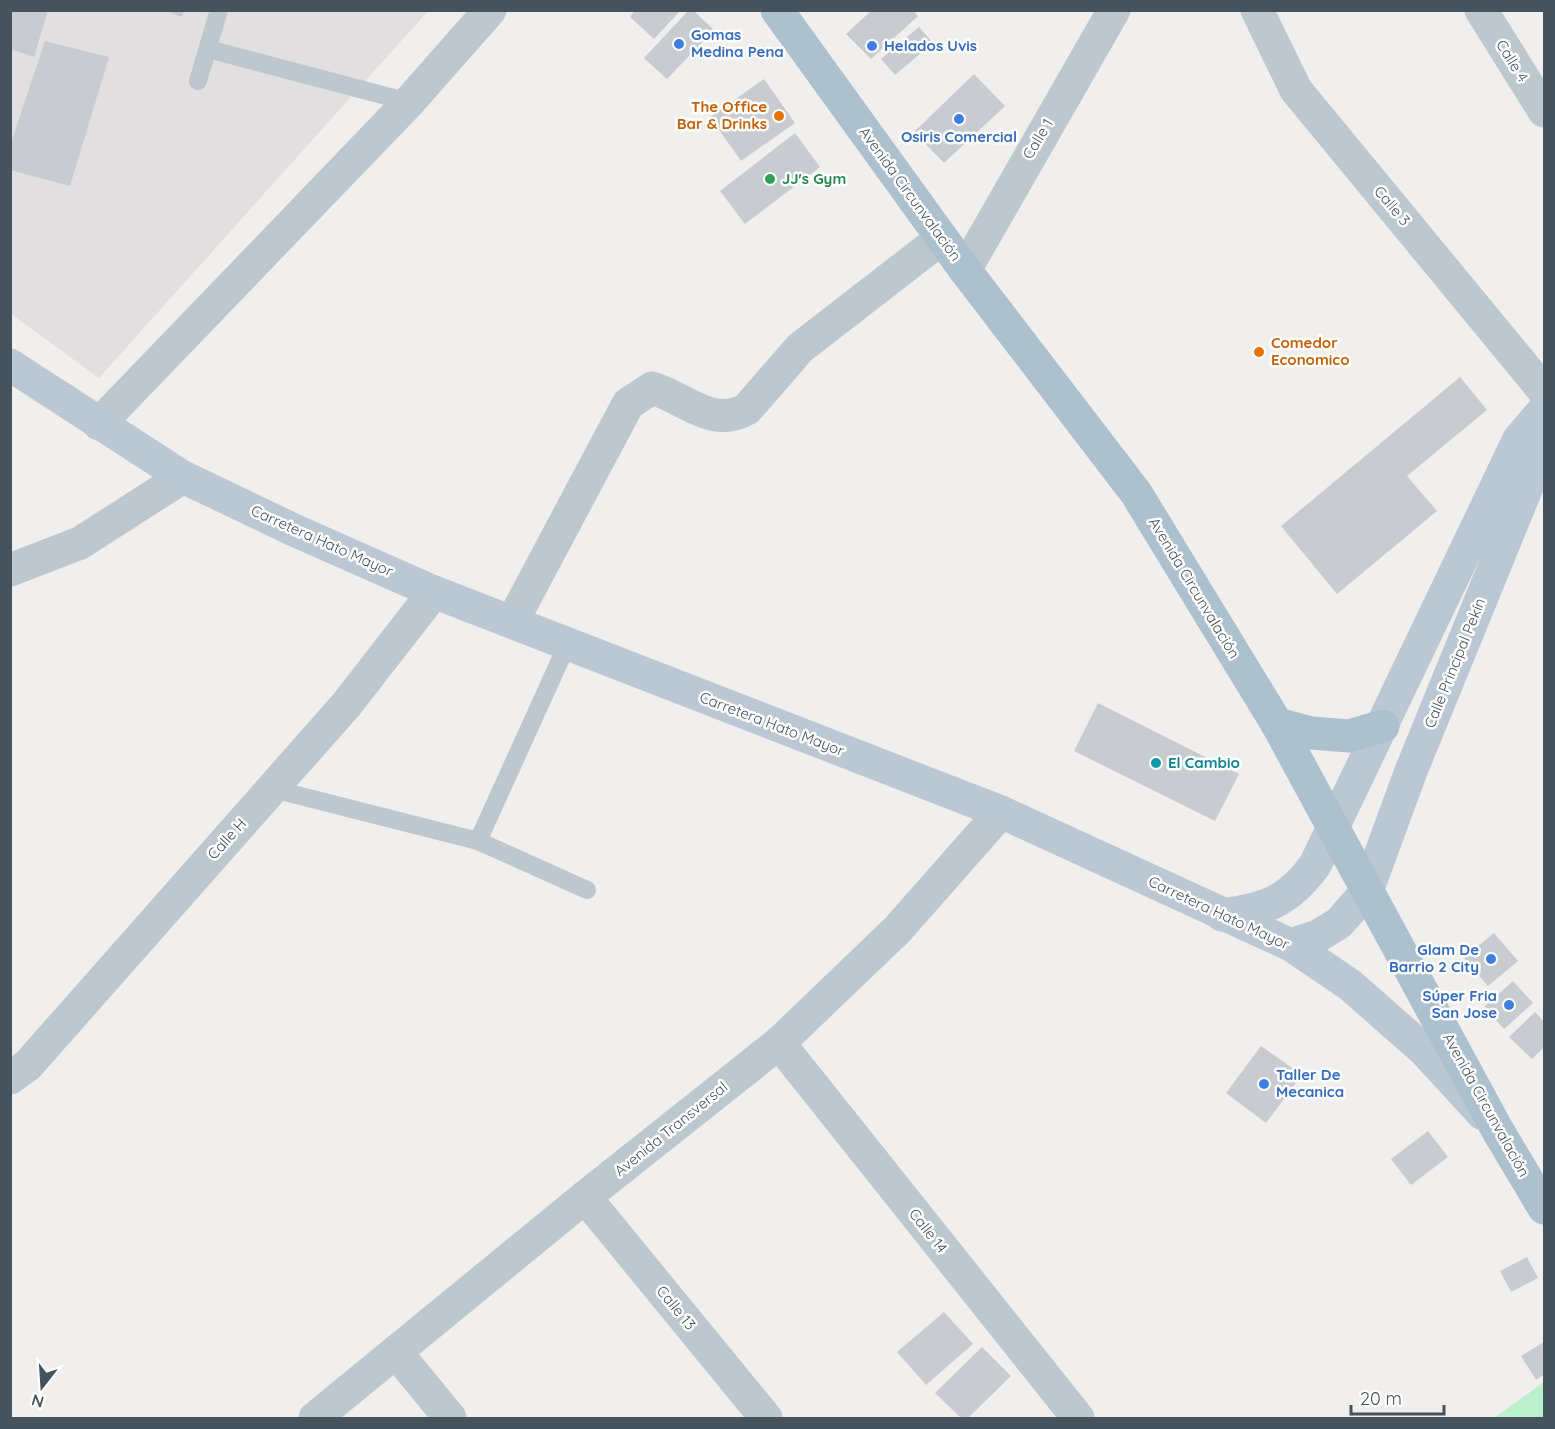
<svg xmlns="http://www.w3.org/2000/svg" width="1555" height="1429" viewBox="0 0 1555 1429" font-family="Quicksand,sans-serif">
	<style>
		.education { fill: #e2dfe0 }
		.green { fill: #bcefcd }
		.building { fill: #c8ccd1 }
		.lines { fill: none; stroke-linecap: round; stroke-linejoin: round }
		.lane { stroke: #bcc7ce; stroke-width: 18 }
		.street { stroke: #bcc7ce; stroke-width: 33 }
		.secondary { stroke: #bbc8d3; stroke-width: 33 }
		.primary { stroke: #adc0ce; stroke-width: 33 }
		.shop-dot { fill: #3f7fe0; stroke: #fff; stroke-width: 2 }
		.food-dot { fill: #e8710a; stroke: #fff; stroke-width: 2 }
		.leisure-dot { fill: #2e9e5b; stroke: #fff; stroke-width: 2 }
		.culture-dot { fill: #0f9aa8; stroke: #fff; stroke-width: 2 }
		.labels { text-anchor: middle; stroke-width: 5; stroke-linejoin: round; paint-order: stroke }
		.shop-label { font-size: 15px; font-weight: bold; fill: #366cbe; stroke: #fff; text-anchor: start }
		.street-label { font-size: 15px; fill: #46535c; stroke: #fff }
		.food-label { font-size: 15px; font-weight: bold; fill: #c56008; stroke: #fff; text-anchor: end }
		.leisure-label { font-size: 15px; font-weight: bold; fill: #27864d; stroke: #fff; text-anchor: start }
		.culture-label { font-size: 15px; font-weight: bold; fill: #0d838f; stroke: #fff; text-anchor: start }
	</style>
	<rect width="100%" height="100%" fill="#f1eeee"/>
	<path class="education" d="M11 11H428L99 378 11 314Z"/>
	<path class="green" d="M1544 1382V1418H1494Z"/>
	<g class="building">
		<path d="M10 10H48L34 57 10 49Z"/>
		<path d="M163 10H184L182 17Z"/>
		<path d="M635 10H681L654 39 630 17Z"/>
		<path d="M689 10H693L714 30 667 79 644 58Z"/>
		<path d="M872 10H913L918 16 871 59 846 34Z"/>
		<path d="M919 27 933 43 895 75 881 59Z"/>
		<path d="M45 41 109 57 70 186 10 170V146Z"/>
		<path d="M974 74 1005 106 944 163 914 132Z"/>
		<path d="M764 79 795 123 741 161 710 117Z"/>
		<path d="M795 133 820 167 745 224 720 191Z"/>
		<path d="M1460 377 1487 410 1407 476 1437 511 1337 594 1281 526Z"/>
		<path d="M1098 703 1239 774 1215 821 1074 751Z"/>
		<path d="M1494 933 1518 961 1488 986 1464 958Z"/>
		<path d="M1513 981 1533 1003 1504 1029 1484 1007Z"/>
		<path d="M1535 1012 1544 1022V1047L1532 1059 1509 1037Z"/>
		<path d="M1261 1046 1302 1075 1266 1123 1226 1093Z"/>
		<path d="M1428 1131 1448 1157 1411 1185 1391 1159Z"/>
		<path d="M1527 1257 1538 1278 1511 1292 1500 1271Z"/>
		<path d="M944 1312 973 1344 926 1385 897 1352Z"/>
		<path d="M1544 1342V1375L1536 1380 1521 1356Z"/>
		<path d="M982 1347 1011 1376 968 1418H961L935 1393Z"/>
	</g>
	<g class="lines">
		<g class="lane">
			<path d="M208 49 409 102"/>
			<path d="M198 81 219 10"/>
			<path d="M273 789 478 841 587 890"/>
			<path d="M478 841 567 645"/>
		</g>
		<g class="street">
			<path d="M1257 10 1296 90 1544 391"/>
			<path d="M1481 10 1544 111"/>
			<path d="M965 270 1114 10"/>
			<path d="M99 424 409 102 490 10"/>
			<path d="M10 570 80 543 183 477"/>
			<path d="M512 622 628 404 652 388C685 398 712 429 747 409L800 348 942 238"/>
			<path d="M779 1043 1078 1418"/>
			<path d="M10 1078 28 1065 346 705 434 592"/>
			<path d="M585 1197 766 1418"/>
			<path d="M396 1352 450 1418"/>
			<path d="M315 1418 585 1197 779 1043 897 930 1001 812"/>
		</g>
		<g class="secondary">
			<path d="M10 365 183 477 296 531 434 592 1001 812 1291 945 1350 985 1424 1050 1483 1114"/>
			<path d="M1222 915C1266 909 1288 902 1315 865L1519 439 1544 410"/>
			<path d="M1291 945 1318 936 1339 923 1367 891 1411 771 1540 455 1544 437"/>
		</g>
		<g class="primary">
			<path d="M777 10 965 270 1136 493 1277 724 1498 1131 1544 1208"/>
			<path d="M1277 724 1311 733 1349 736 1383 726"/>
		</g>
	</g>
	<g class="shop-dot">
		<circle cx="679" cy="44" r="6"/>
		<circle cx="872" cy="46" r="6"/>
		<circle cx="959" cy="119" r="6"/>
		<circle cx="1491" cy="959" r="6"/>
		<circle cx="1509" cy="1005" r="6"/>
		<circle cx="1264" cy="1084" r="6"/>
	</g>
	<g class="food-dot">
		<circle cx="779" cy="116" r="6"/>
		<circle cx="1259" cy="352" r="6"/>
	</g>
	<circle class="leisure-dot" cx="770" cy="179" r="6"/>
	<circle class="culture-dot" cx="1156" cy="763" r="6"/>
	<g class="labels">
		<g class="shop-label">
			<text x="691" y="40">Gomas<tspan x="691" dy="17">Medina Pena</tspan></text>
			<text x="884" y="51">Helados Uvis</text>
			<text x="959" y="142" text-anchor="middle">Osiris Comercial</text>
			<text x="1479" y="955" text-anchor="end">Glam De<tspan x="1479" dy="17">Barrio 2 City</tspan></text>
			<text x="1497" y="1001" text-anchor="end">Súper Fria<tspan x="1497" dy="17">San Jose</tspan></text>
			<text x="1276" y="1080">Taller De<tspan x="1276" dy="17">Mecanica</tspan></text>
		</g>
		<g class="street-label">
			<text transform="translate(1512 61) rotate(58)" y="5">Calle 4</text>
			<text transform="translate(1038 139) rotate(-59)" y="5">Calle 1</text>
			<text transform="translate(910 194) rotate(54)" y="5">Avenida Circunvalación</text>
			<text transform="translate(1392 206) rotate(50)" y="5">Calle 3</text>
			<text transform="translate(322 541) rotate(24)" y="5">Carretera Hato Mayor</text>
			<text transform="translate(1194 588) rotate(59)" y="5">Avenida Circunvalación</text>
			<text transform="translate(1455 663) rotate(-68)" y="5">Calle Principal Pekín</text>
			<text transform="translate(772 724) rotate(21)" y="5">Carretera Hato Mayor</text>
			<text transform="translate(227 839) rotate(-48)" y="5">Calle H</text>
			<text transform="translate(1219 913) rotate(25)" y="5">Carretera Hato Mayor</text>
			<text transform="translate(1486 1105) rotate(61)" y="5">Avenida Circunvalación</text>
			<text transform="translate(671 1129) rotate(-39)" y="5">Avenida Transversal</text>
			<text transform="translate(928 1231) rotate(52)" y="5">Calle 14</text>
			<text transform="translate(676 1308) rotate(51)" y="5">Calle 13</text>
		</g>
		<g class="food-label">
			<text x="767" y="112">The Office<tspan x="767" dy="17">Bar &amp; Drinks</tspan></text>
			<text x="1271" y="348" text-anchor="start">Comedor<tspan x="1271" dy="17">Economico</tspan></text>
		</g>
		<g class="leisure-label">
			<text x="782" y="184">JJ's Gym</text>
		</g>
		<g class="culture-label">
			<text x="1168" y="768">El Cambio</text>
		</g>
	</g>
	<rect width="1555" height="1429" fill="none" stroke="#46535c" stroke-width="24"/>
	<g transform="translate(42 1387) rotate(197)" stroke="#ffffff" stroke-width="4.5" paint-order="stroke">
	<path d="M0-4.5L10 22L0 15L-10 22Z" fill="#46535c"/>
	<text y="-9" font-size="16" font-weight="bold" text-anchor="middle" fill="#46535c">N</text>
	</g>
	<path d="M1351 1405v9h93v-9" fill="none" stroke="#46535c" stroke-width="3"/>
	<text x="1360" y="1405" font-size="18" fill="#46535c" stroke="#ffffff" stroke-width="4.5" paint-order="stroke">20 m</text>
</svg>
